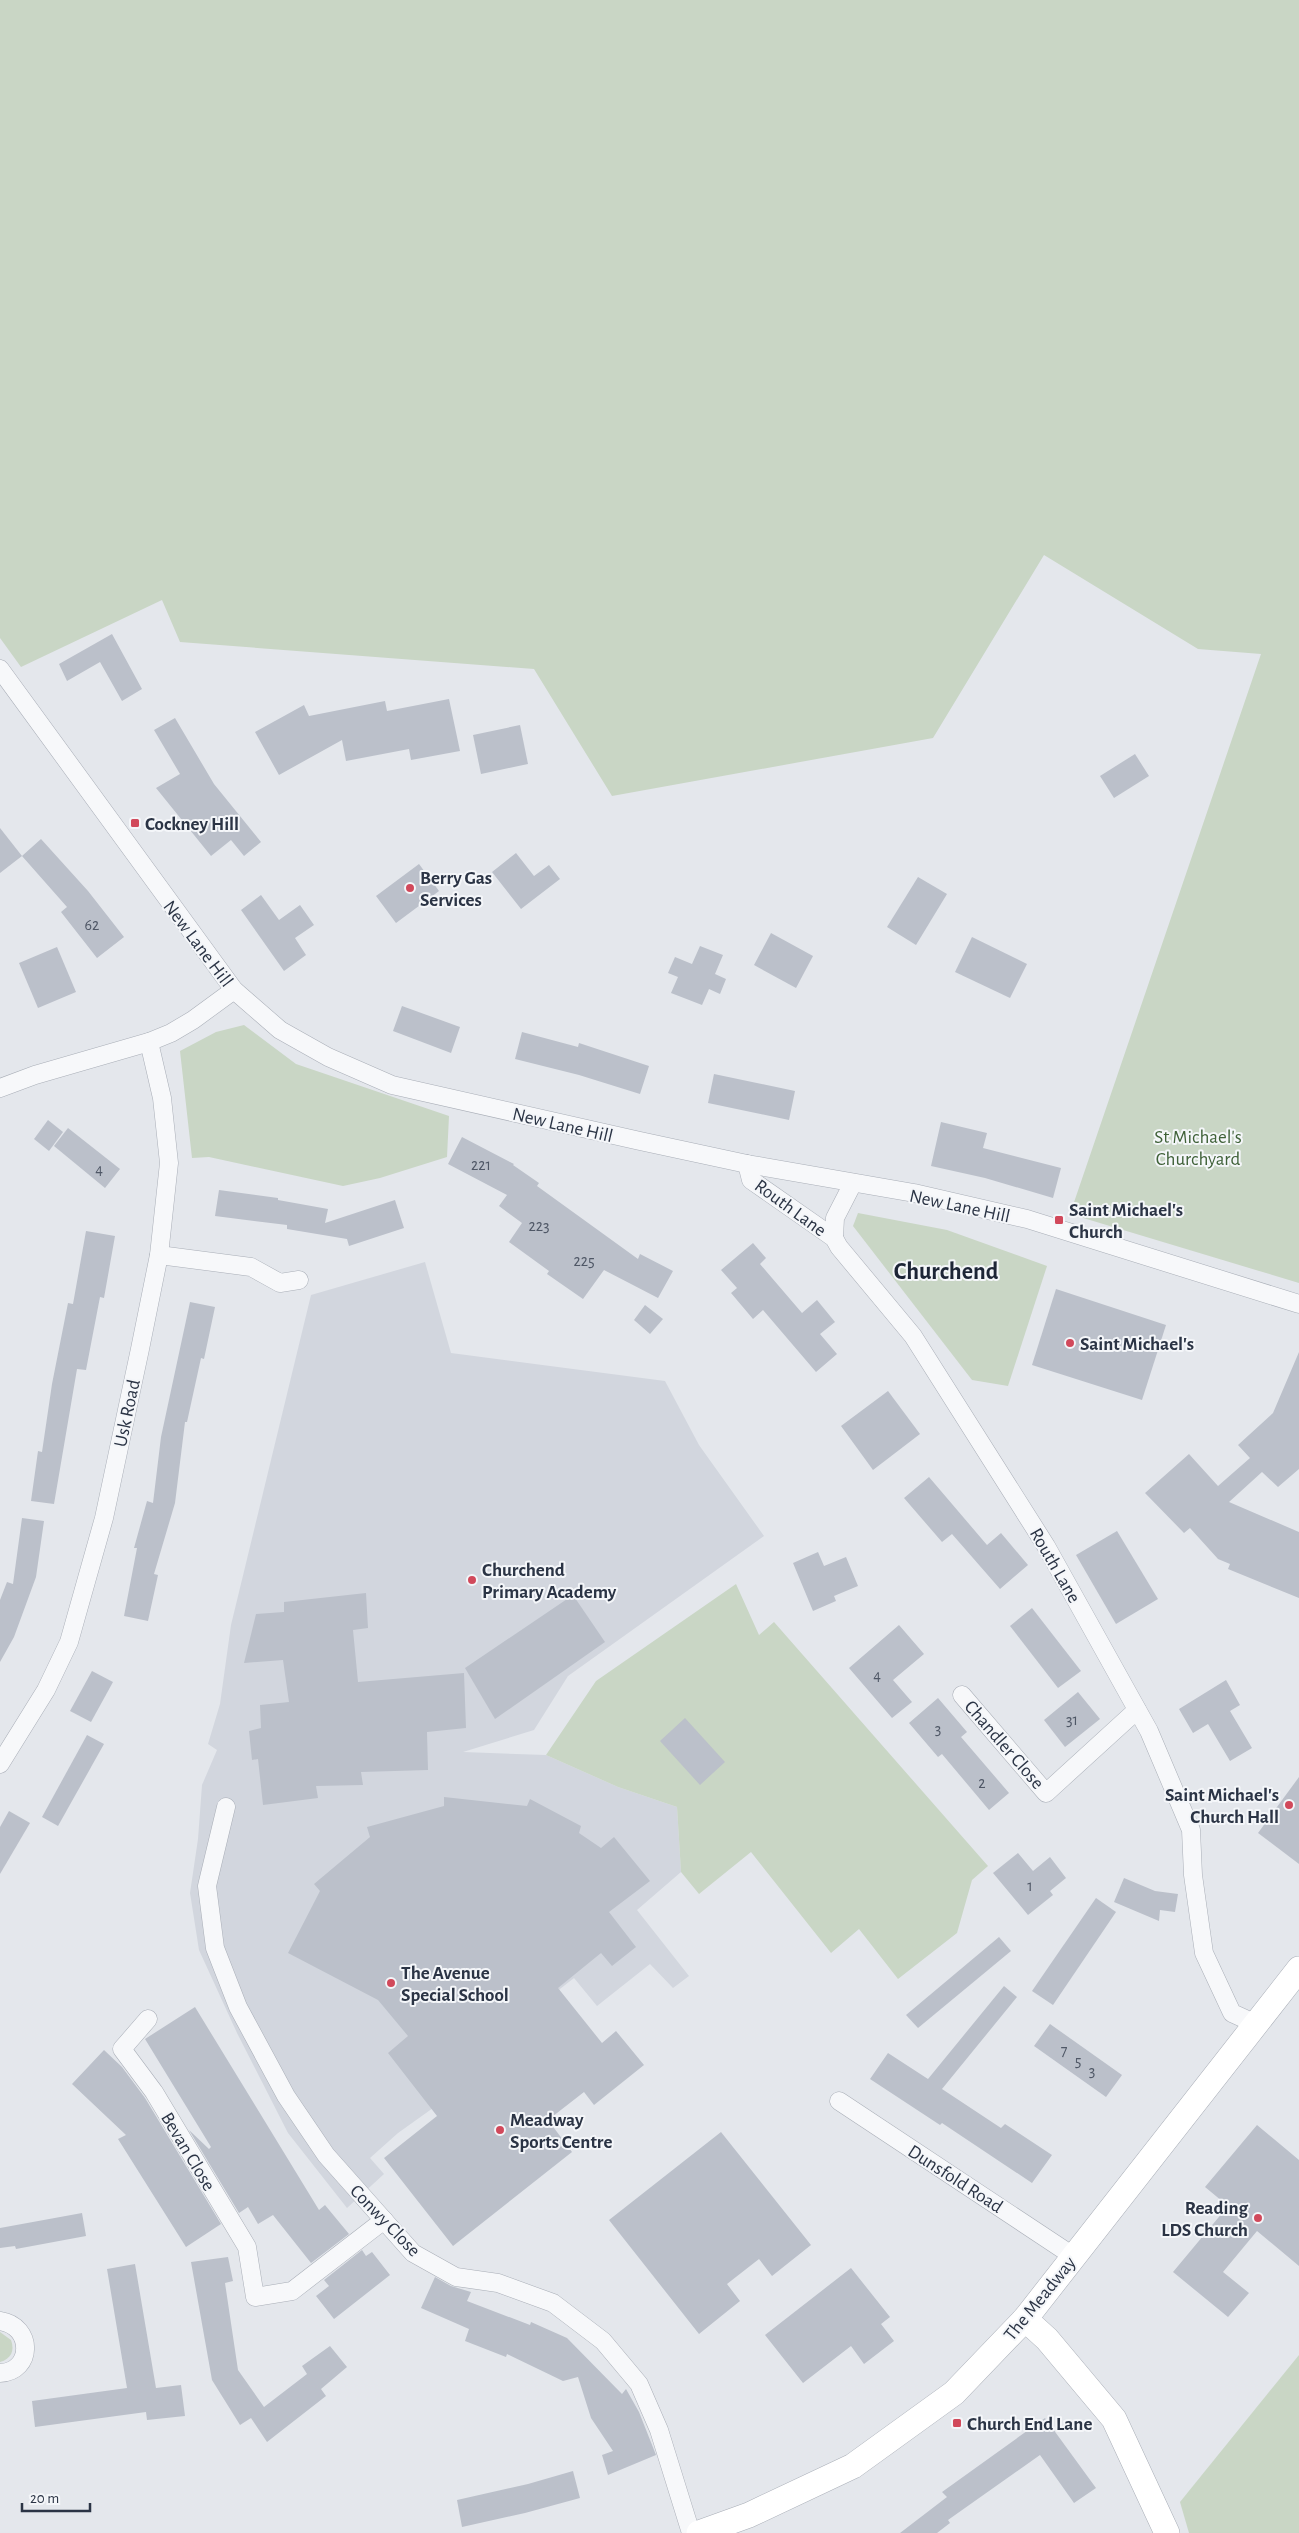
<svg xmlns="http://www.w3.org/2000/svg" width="1299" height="2533" viewBox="0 0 1299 2533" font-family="'Alegreya Sans',sans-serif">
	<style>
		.built { fill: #d2d6de }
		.green { fill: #c9d6c5 }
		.building { fill: #bbc0ca }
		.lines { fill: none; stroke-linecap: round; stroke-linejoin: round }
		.street-casing { stroke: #a9aeb7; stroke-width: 19 }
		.secondary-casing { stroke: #a9aeb7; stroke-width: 26 }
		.street { stroke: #f7f8fa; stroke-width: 18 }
		.secondary { stroke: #fff; stroke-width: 25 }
		.poi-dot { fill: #d1495b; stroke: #f4f6f9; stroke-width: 2 }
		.labels { text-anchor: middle; stroke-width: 4; stroke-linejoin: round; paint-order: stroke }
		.number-label { font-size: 16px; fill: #4f5766 }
		.poi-label { font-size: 19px; font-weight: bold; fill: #2b3445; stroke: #f4f6f9; text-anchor: start }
		.street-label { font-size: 19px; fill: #2b3445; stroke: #f4f6f9 }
		.park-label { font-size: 19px; fill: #3f6138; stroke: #f4f6f9 }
		.district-label { font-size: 24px; font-weight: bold; fill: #1d2536; stroke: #f4f6f9 }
	</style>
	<rect width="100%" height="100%" fill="#e4e7ec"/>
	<path class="built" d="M425 1262 451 1353 665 1381 699 1445 764 1536 568 1676 534 1730 463 1752 546 1755 618 1787 677 1807 681 1872 637 1910 689 1976 673 1988 650 1964 597 2006 574 1978 472 2058 475 2078 398 2133 370 2158 384 2174 347 2208 288 2133 237 2033 199 1950 190 1893 198 1839 202 1785 217 1750 208 1744 220 1704 231 1625 311 1295Z"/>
	<g class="green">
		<path d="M0 0H1299V1283L1070 1214 1261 654 1198 649 1044 555 933 738 612 796 534 669 180 642 162 600 21 667 0 638Z"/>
		<path d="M244 1025 296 1064 449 1116 447 1157 380 1178 343 1186 209 1157 192 1158 180 1051 216 1032Z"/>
		<path d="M858 1213 947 1230 1047 1266 1008 1386 972 1380 853 1226Z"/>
		<path d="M736 1584 759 1635 774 1622 988 1866 972 1880 957 1933 898 1979 859 1929 831 1953 751 1852 699 1894 681 1872 677 1807 618 1787 546 1755 596 1681Z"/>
		<path d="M0 2332 11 2340C15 2351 11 2359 0 2362Z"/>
		<path d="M1299 2355V2533H1189L1180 2502Z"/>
	</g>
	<g class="building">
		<path d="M112 634 142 689 122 701 100 662 67 681 59 664Z"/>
		<path d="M449 699 460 751 411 760 409 749 346 761 342 740 279 775 255 732 304 705 309 716 385 701 387 711Z"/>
		<path d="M175 718 214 784 261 842 244 856 231 840 211 856 156 788 180 774 154 730Z"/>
		<path d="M520 725 528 764 481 774 473 735Z"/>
		<path d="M1135 754 1149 776 1114 798 1100 776Z"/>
		<path d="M0 828 22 856 0 873Z"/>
		<path d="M41 839 88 891 124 937 97 958 61 912 67 907 22 856Z"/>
		<path d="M516 853 534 876 549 865 560 879 521 909 492 872Z"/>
		<path d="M419 864 439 891 396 923 376 896Z"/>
		<path d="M918 877 947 894 916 945 887 927Z"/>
		<path d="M261 895 279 920 300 905 314 925 295 938 306 955 284 971 241 910Z"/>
		<path d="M771 933 813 956 796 988 754 965Z"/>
		<path d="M972 937 1027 964 1010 998 955 972Z"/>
		<path d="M700 946 723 955 715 974 726 979 720 994 709 989 702 1005 671 993 678 977 668 973 675 957 692 964Z"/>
		<path d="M57 947 76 992 38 1008 19 963Z"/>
		<path d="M402 1006 460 1027 451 1053 393 1031Z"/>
		<path d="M522 1032 578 1047 579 1043 649 1066 640 1094 579 1075 515 1059Z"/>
		<path d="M714 1074 795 1091 789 1120 708 1103Z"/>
		<path d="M48 1120 63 1132 49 1151 34 1139Z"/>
		<path d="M941 1122 987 1133 983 1148 1061 1168 1053 1198 985 1178 931 1166Z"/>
		<path d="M68 1128 120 1169 105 1188 54 1146Z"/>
		<path d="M462 1137 514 1164 513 1165 539 1183 537 1186 638 1259 640 1254 673 1271 658 1298 604 1270 583 1299 547 1274 549 1271 509 1242 522 1223 499 1206 507 1195 448 1164Z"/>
		<path d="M219 1190 278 1198V1200L328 1209 325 1223 395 1200 404 1228 349 1246 347 1239 287 1229V1225L215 1216Z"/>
		<path d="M86 1231 115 1236 104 1298 100 1297 86 1370 77 1369 54 1504 31 1501 38 1451 42 1452 52 1384 68 1303 73 1304Z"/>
		<path d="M753 1243 766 1258 760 1264 802 1313 817 1300 835 1322 820 1334 837 1354 816 1372 763 1310 753 1319 731 1293 737 1288 721 1270Z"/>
		<path d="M1056 1289 1166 1325 1142 1400 1032 1365Z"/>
		<path d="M190 1302 215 1307 204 1359 201 1358 187 1422H185L175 1503 154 1574 158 1575 148 1621 124 1616 137 1548H134L147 1501 153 1503 161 1437Z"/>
		<path d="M645 1305 663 1319 650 1334 634 1320Z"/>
		<path d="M1299 1352V1469L1278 1487 1262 1472 1229 1502 1299 1532V1598L1228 1569 1230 1564 1218 1559 1190 1528 1184 1533 1145 1493 1189 1454 1218 1486 1250 1458 1238 1445 1273 1413Z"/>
		<path d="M888 1391 920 1434 873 1470 841 1426Z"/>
		<path d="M929 1477 987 1545 1001 1533 1028 1565 1000 1589 952 1534 942 1542 904 1498Z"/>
		<path d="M22 1518 44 1521 36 1577 14 1637 0 1662V1600L7 1582 13 1584Z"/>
		<path d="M1117 1531 1158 1599 1116 1624 1076 1555Z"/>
		<path d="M818 1552 824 1566 846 1557 858 1586 834 1596 836 1601 813 1611 793 1563Z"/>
		<path d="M366 1593 368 1628 353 1630 358 1682 464 1673 466 1728 427 1732 428 1770 361 1772 363 1785 316 1786 318 1798 263 1805 258 1759 252 1760 249 1731 261 1728 260 1705 289 1702 283 1660 244 1663 256 1614 284 1612V1602Z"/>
		<path d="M573 1595 605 1642 495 1719 465 1668Z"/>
		<path d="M1032 1608 1081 1671 1058 1688 1010 1626Z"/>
		<path d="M899 1625 924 1654 893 1680 912 1702 892 1718 849 1668Z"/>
		<path d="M92 1671 113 1682 91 1722 70 1711Z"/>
		<path d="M1226 1680 1240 1705 1230 1711 1252 1748 1230 1761 1208 1724 1193 1733 1179 1709Z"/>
		<path d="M1078 1692 1100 1719 1065 1747 1044 1720Z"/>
		<path d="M938 1698 967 1732 961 1737 1009 1793 989 1810 942 1754 938 1757 909 1723Z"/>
		<path d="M685 1718 725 1762 700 1785 660 1741Z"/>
		<path d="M87 1735 104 1744 58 1826 42 1817Z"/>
		<path d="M1299 1777V1864L1258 1833Z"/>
		<path d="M444 1797 527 1806 530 1799 581 1826 579 1833 601 1848 614 1837 650 1881 609 1912 636 1947 612 1966 601 1953 558 1988 602 2043 616 2031 644 2065 594 2105 584 2092 548 2120 572 2152 453 2246 384 2158 437 2116 388 2053 408 2036 378 2000 288 1953 320 1891 314 1884 370 1837 367 1827 444 1806Z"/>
		<path d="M9 1811 30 1823 0 1874V1827Z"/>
		<path d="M1018 1853 1033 1871 1050 1857 1066 1878 1050 1891 1053 1895 1028 1915 993 1873Z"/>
		<path d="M1124 1878 1155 1891 1178 1894 1175 1912 1160 1910 1159 1921 1114 1902Z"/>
		<path d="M1096 1898 1116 1912 1053 2005 1032 1991Z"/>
		<path d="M999 1937 1011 1951 918 2028 906 2015Z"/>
		<path d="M1004 1986 1017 1997 942 2089 1001 2128 1005 2124 1052 2155 1032 2183 942 2123 940 2125 870 2079 888 2053 928 2079Z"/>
		<path d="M195 2007 319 2210 325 2205 349 2234 311 2263 273 2215 258 2224 248 2207 239 2213 189 2130 209 2149 211 2147 145 2039Z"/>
		<path d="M1050 2024 1122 2075 1106 2097 1034 2046Z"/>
		<path d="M104 2050 122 2067 145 2098 221 2224 186 2247 118 2139 126 2135 72 2084Z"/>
		<path d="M1257 2125 1299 2160V2266L1257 2231 1223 2272 1249 2293 1228 2317 1173 2272 1228 2206 1205 2187Z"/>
		<path d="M721 2132 811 2245 772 2276 759 2259 727 2284 740 2301 699 2334 609 2220Z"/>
		<path d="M82 2213 86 2236 16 2249 15 2246 0 2248V2228Z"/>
		<path d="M362 2250 366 2256 372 2252 390 2275 334 2319 316 2296 329 2286 324 2280Z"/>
		<path d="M228 2257 233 2281 225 2283 238 2370 264 2407 307 2374 302 2366 330 2346 347 2367 321 2389 326 2396 267 2442 251 2418 240 2425 212 2380 191 2262Z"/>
		<path d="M135 2264 156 2388 181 2385 185 2416 147 2420 146 2412 35 2427 32 2401 127 2388 107 2269Z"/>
		<path d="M851 2268 890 2317 881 2324 894 2341 864 2364 851 2346 803 2383 765 2335Z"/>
		<path d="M435 2277 451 2286 471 2292 467 2301 530 2325 531 2322 567 2338 622 2394 626 2389 639 2412 656 2455 608 2475 602 2455 613 2451 591 2418 578 2377 563 2381 507 2354 506 2357 465 2341 469 2329 421 2308Z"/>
		<path d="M1045 2418 1096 2488 1074 2503 1040 2455 948 2520 950 2523 937 2533H900L947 2497 942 2492Z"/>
		<path d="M573 2471 580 2498 525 2513 462 2527 457 2500 528 2484Z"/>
	</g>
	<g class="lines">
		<defs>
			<g id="street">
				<path d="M0 669 234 990 280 1030 328 1057 392 1085 640 1141 747 1164 914 1193 1027 1219 1299 1304"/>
				<path d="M0 1088 35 1075 149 1042 171 1033 193 1020 234 990"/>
				<path d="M747 1164 751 1180 834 1238 839 1247 913 1336 1046 1546 1149 1731 1191 1830 1193 1875 1204 1953 1232 2013 1256 2024"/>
				<path d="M834 1238 835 1218 853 1183"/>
				<path d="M159 1255 251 1267 280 1283 299 1280"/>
				<path d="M962 1695 1046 1793 1137 1710"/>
				<path d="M0 1764 46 1690 69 1642 104 1518 140 1349 159 1255 169 1163 162 1098 149 1042"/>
				<path d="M226 1807 207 1886 215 1948 238 2007 286 2096 326 2155 413 2253 456 2277 498 2283 553 2303 603 2341 639 2384 659 2430 691 2533"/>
				<path d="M148 2019 122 2049 154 2092 247 2247 255 2297 292 2291 384 2220"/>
				<path d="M839 2101 1073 2256"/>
				<path d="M0 2321C34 2326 33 2372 0 2373"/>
			</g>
			<g id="secondary">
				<path d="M1025 2319 1047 2339 1114 2419 1167 2533"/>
				<path d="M699 2533 749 2515 853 2466 954 2393 1025 2319 1299 1969"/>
			</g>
		</defs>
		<use href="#street" class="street-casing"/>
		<use href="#secondary" class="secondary-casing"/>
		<use href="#street" class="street"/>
		<use href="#secondary" class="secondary"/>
	</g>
	<g class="poi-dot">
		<rect x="130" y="818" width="10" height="10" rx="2.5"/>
		<circle cx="410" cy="888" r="5"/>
		<rect x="1054" y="1215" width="10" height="10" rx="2.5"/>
		<circle cx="1070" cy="1343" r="5"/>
		<circle cx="472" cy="1580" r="5"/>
		<circle cx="1289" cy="1805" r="5"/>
		<circle cx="391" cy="1983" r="5"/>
		<circle cx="500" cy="2130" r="5"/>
		<circle cx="1258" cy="2218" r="5"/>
		<rect x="952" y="2418" width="10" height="10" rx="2.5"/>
	</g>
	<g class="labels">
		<g class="number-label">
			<text x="92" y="930">62</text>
			<text x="481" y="1170">221</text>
			<text x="99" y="1174">4</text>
			<text x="539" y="1231">223</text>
			<text x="584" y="1266">225</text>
			<text x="877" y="1680">4</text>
			<text x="1072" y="1725">31</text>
			<text x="938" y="1734">3</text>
			<text x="982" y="1788">2</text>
			<text x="1030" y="1891">1</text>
			<text x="1064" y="2056">7</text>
			<text x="1078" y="2066">5</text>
			<text x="1092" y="2076">3</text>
		</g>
		<g class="poi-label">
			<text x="145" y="830">Cockney Hill</text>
			<text x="420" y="884">Berry Gas<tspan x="420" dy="22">Services</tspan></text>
			<text x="1069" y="1216">Saint Michael's<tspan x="1069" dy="22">Church</tspan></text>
			<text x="1080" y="1350">Saint Michael's</text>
			<text x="482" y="1576">Churchend<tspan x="482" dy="22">Primary Academy</tspan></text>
			<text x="1279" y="1801" text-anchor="end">Saint Michael's<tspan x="1279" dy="22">Church Hall</tspan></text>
			<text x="401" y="1979">The Avenue<tspan x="401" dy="22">Special School</tspan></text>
			<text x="510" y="2126">Meadway<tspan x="510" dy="22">Sports Centre</tspan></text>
			<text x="1248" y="2214" text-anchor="end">Reading<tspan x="1248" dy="22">LDS Church</tspan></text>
			<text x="967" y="2430">Church End Lane</text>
		</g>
		<g class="street-label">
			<text transform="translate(199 943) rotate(53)" y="7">New Lane Hill</text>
			<text transform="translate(563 1124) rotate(13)" y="7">New Lane Hill</text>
			<text transform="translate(960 1205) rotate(12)" y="7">New Lane Hill</text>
			<text transform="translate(791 1207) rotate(36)" y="7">Routh Lane</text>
			<text transform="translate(126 1413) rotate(-78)" y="7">Usk Road</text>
			<text transform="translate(1056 1565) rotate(60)" y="7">Routh Lane</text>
			<text transform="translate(1005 1744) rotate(49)" y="7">Chandler Close</text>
			<text transform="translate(189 2151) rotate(59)" y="7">Bevan Close</text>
			<text transform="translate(956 2178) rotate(33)" y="7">Dunsfold Road</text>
			<text transform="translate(386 2220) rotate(46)" y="7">Conwy Close</text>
			<text transform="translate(1039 2298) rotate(-51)" y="7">The Meadway</text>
		</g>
		<g class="park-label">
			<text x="1198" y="1143">St Michael's<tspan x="1198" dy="22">Churchyard</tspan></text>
		</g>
		<g class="district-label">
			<text x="946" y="1279">Churchend</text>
		</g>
	</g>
	<path d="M22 2503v8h68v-8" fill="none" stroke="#2b3445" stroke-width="2.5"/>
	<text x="30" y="2503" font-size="15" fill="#2b3445" stroke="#f4f6f9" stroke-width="4" paint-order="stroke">20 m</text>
</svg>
